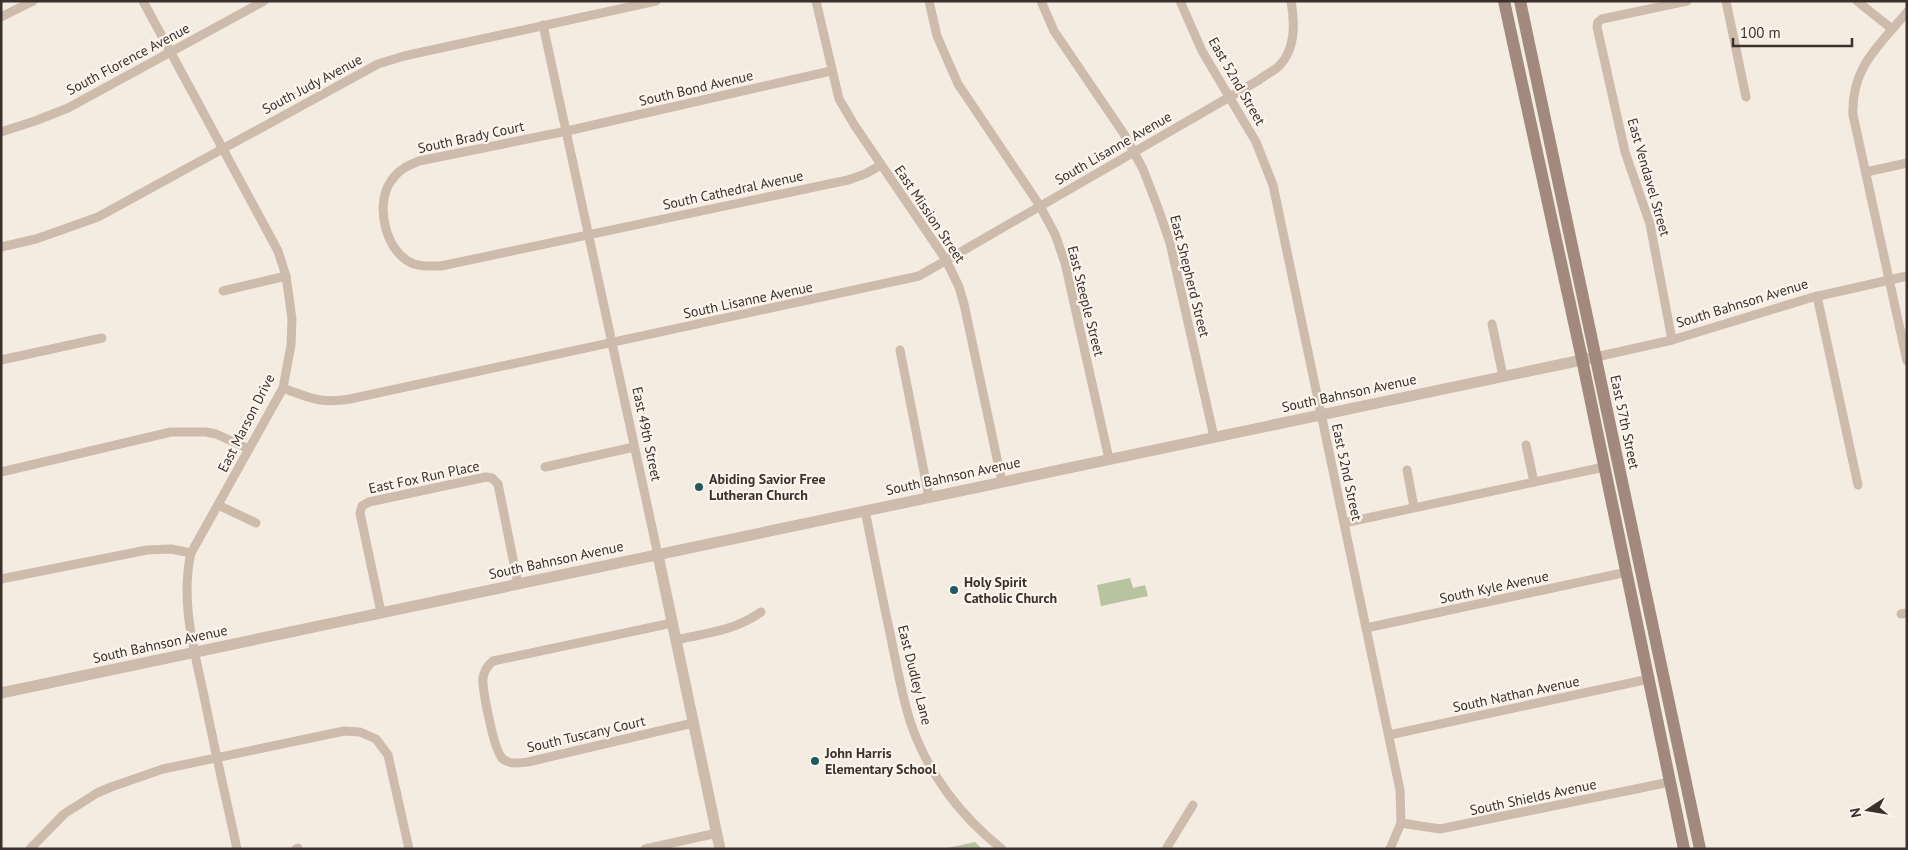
<svg xmlns="http://www.w3.org/2000/svg" width="1908" height="850" viewBox="0 0 1908 850" font-family="'PT Sans',sans-serif">
	<style>
		.green { fill: #b8c4a0 }
		.lines { fill: none; stroke-linecap: round; stroke-linejoin: round }
		.minor { stroke: #cdbbac; stroke-width: 9 }
		.tertiary { stroke: #cdbbac; stroke-width: 11 }
		.secondary { stroke: #a18a7d; stroke-width: 12 }
		.poi-dot { fill: #1f5a5e; stroke: #fbf5ee; stroke-width: 2 }
		.labels { text-anchor: middle; stroke-width: 4.5; stroke-linejoin: round; paint-order: stroke }
		.street-label { font-size: 14px; fill: #3b302b; stroke: #fbf5ee }
		.poi-label { font-size: 14px; font-weight: bold; fill: #3b302b; stroke: #fbf5ee; text-anchor: start }
	</style>
	<rect width="100%" height="100%" fill="#f4ebe1"/>
	<g class="green">
		<path d="M1130 578 1133 588 1145 585 1148 596 1101 606 1097 585Z"/>
		<path d="M975 842 982 849H943Z"/>
	</g>
	<g class="lines">
		<g class="minor">
			<path d="M143 1 278 251 286 276 292 319 291 345 283 388 191 553C180 600 194 649 204 696 214 747 226 798 237 849"/>
			<path d="M816 1 839 99 855 126 946 260 959 287 964 304 1002 482"/>
			<path d="M929 1 937 36 958 84 1040 206 1055 234 1065 263 1109 459"/>
			<path d="M1041 1 1054 31 1124 134 1143 169 1158 208 1170 243 1214 437"/>
			<path d="M1180 1 1202 51 1256 142 1273 185 1400 790 1401 823 1390 849"/>
			<path d="M1726 1 1746 97"/>
			<path d="M1857 1 1892 29"/>
			<path d="M1907 12C1879 46 1851 67 1853 115L1907 361"/>
			<path d="M1 17 33 1"/>
			<path d="M543 25 658 555"/>
			<path d="M831 71 567 131 419 161C407 166 398 170 391 181 374 205 386 254 414 264 423 267 432 266 441 266L848 180 865 174 881 165"/>
			<path d="M1 132 35 121 68 108 264 1"/>
			<path d="M1866 172 1907 163"/>
			<path d="M1 247 36 239 98 217 378 64 404 56 656 1"/>
			<path d="M223 291 286 276"/>
			<path d="M1817 296 1858 485"/>
			<path d="M1492 324 1503 376"/>
			<path d="M1672 340 1650 224 1625 152 1597 27 1598 22 1602 19 1687 1"/>
			<path d="M900 350 929 497"/>
			<path d="M1596 357 1672 340 1810 298 1907 276"/>
			<path d="M1 360 102 338"/>
			<path d="M283 388C310 398 321 404 350 399L919 276 1259 80C1265 75 1274 71 1279 66 1296 49 1295 23 1291 1"/>
			<path d="M1526 445 1534 482"/>
			<path d="M545 467 634 447"/>
			<path d="M1407 470 1414 507"/>
			<path d="M1 472 171 432H206L216 434 249 449"/>
			<path d="M218 505 256 523"/>
			<path d="M865 510C873 551 881 592 890 633 896 662 901 692 910 721 927 772 960 816 1002 849"/>
			<path d="M1344 523 1604 467"/>
			<path d="M1 579 147 550 171 549 191 553"/>
			<path d="M381 612 360 513 362 506 369 502 486 477 492 478 498 484 518 584"/>
			<path d="M1901 614 1907 613"/>
			<path d="M672 623 493 661C487 666 484 671 483 678 482 689 494 750 502 758 509 765 518 763 528 762L693 723"/>
			<path d="M1366 628 1627 572"/>
			<path d="M676 640C707 633 734 631 761 612"/>
			<path d="M1389 735 1649 679"/>
			<path d="M1401 823 1440 829 1670 782"/>
			<path d="M30 849 64 814 97 793 111 787 163 769 344 731 360 732 376 739 388 755 409 849"/>
			<path d="M296 849 298 848"/>
			<path d="M645 849 717 833"/>
			<path d="M1166 849 1193 805"/>
		</g>
		<g class="tertiary">
			<path d="M658 555 720 849"/>
			<path d="M1 693 1596 357"/>
		</g>
		<g class="secondary">
			<path d="M1504 1 1582 359 1684 849"/>
			<path d="M1520 1 1700 849"/>
		</g>
	</g>
	<g class="poi-dot">
		<circle cx="699" cy="487" r="5"/>
		<circle cx="954" cy="590" r="5"/>
		<circle cx="815" cy="761" r="5"/>
	</g>
	<g class="labels">
		<g class="street-label">
			<text transform="translate(128 59) rotate(-28)" y="5">South Florence Avenue</text>
			<text transform="translate(1237 81) rotate(60)" y="5">East 52nd Street</text>
			<text transform="translate(312 84) rotate(-28)" y="5">South Judy Avenue</text>
			<text transform="translate(696 88) rotate(-13)" y="5">South Bond Avenue</text>
			<text transform="translate(471 137) rotate(-12)" y="5">South Brady Court</text>
			<text transform="translate(1113 148) rotate(-30)" y="5">South Lisanne Avenue</text>
			<text transform="translate(1649 177) rotate(74)" y="5">East Vendavel Street</text>
			<text transform="translate(733 190) rotate(-12)" y="5">South Cathedral Avenue</text>
			<text transform="translate(930 214) rotate(56)" y="5">East Mission Street</text>
			<text transform="translate(1190 276) rotate(76)" y="5">East Shepherd Street</text>
			<text transform="translate(748 300) rotate(-12)" y="5">South Lisanne Avenue</text>
			<text transform="translate(1086 301) rotate(76)" y="5">East Steeple Street</text>
			<text transform="translate(1742 303) rotate(-17)" y="5">South Bahnson Avenue</text>
			<text transform="translate(1349 393) rotate(-12)" y="5">South Bahnson Avenue</text>
			<text transform="translate(1625 422) rotate(78)" y="5">East 57th Street</text>
			<text transform="translate(246 423) rotate(-63)" y="5">East Marson Drive</text>
			<text transform="translate(647 434) rotate(78)" y="5">East 49th Street</text>
			<text transform="translate(1347 472) rotate(78)" y="5">East 52nd Street</text>
			<text transform="translate(953 476) rotate(-12)" y="5">South Bahnson Avenue</text>
			<text transform="translate(424 477) rotate(-12)" y="5">East Fox Run Place</text>
			<text transform="translate(556 560) rotate(-12)" y="5">South Bahnson Avenue</text>
			<text transform="translate(1494 587) rotate(-12)" y="5">South Kyle Avenue</text>
			<text transform="translate(160 644) rotate(-12)" y="5">South Bahnson Avenue</text>
			<text transform="translate(915 675) rotate(76)" y="5">East Dudley Lane</text>
			<text transform="translate(1516 694) rotate(-12)" y="5">South Nathan Avenue</text>
			<text transform="translate(586 734) rotate(-13)" y="5">South Tuscany Court</text>
			<text transform="translate(1533 797) rotate(-12)" y="5">South Shields Avenue</text>
		</g>
		<g class="poi-label">
			<text x="709" y="484">Abiding Savior Free<tspan x="709" dy="16">Lutheran Church</tspan></text>
			<text x="964" y="587">Holy Spirit<tspan x="964" dy="16">Catholic Church</tspan></text>
			<text x="825" y="758">John Harris<tspan x="825" dy="16">Elementary School</tspan></text>
		</g>
	</g>
	<rect width="1908" height="850" fill="none" stroke="#3b302b" stroke-width="5"/>
	<g transform="translate(1868 810) rotate(258)" stroke="#fbf5ee" stroke-width="4" paint-order="stroke">
	<path d="M0-4L9 19L0 12L-9 19Z" fill="#3b302b"/>
	<text y="-8" font-size="14" font-weight="bold" text-anchor="middle" fill="#3b302b">N</text>
	</g>
	<path d="M1733 38v8h119v-8" fill="none" stroke="#3b302b" stroke-width="2.5"/>
	<text x="1740" y="38" font-size="15" fill="#3b302b" stroke="#fbf5ee" stroke-width="4" paint-order="stroke">100 m</text>
</svg>
